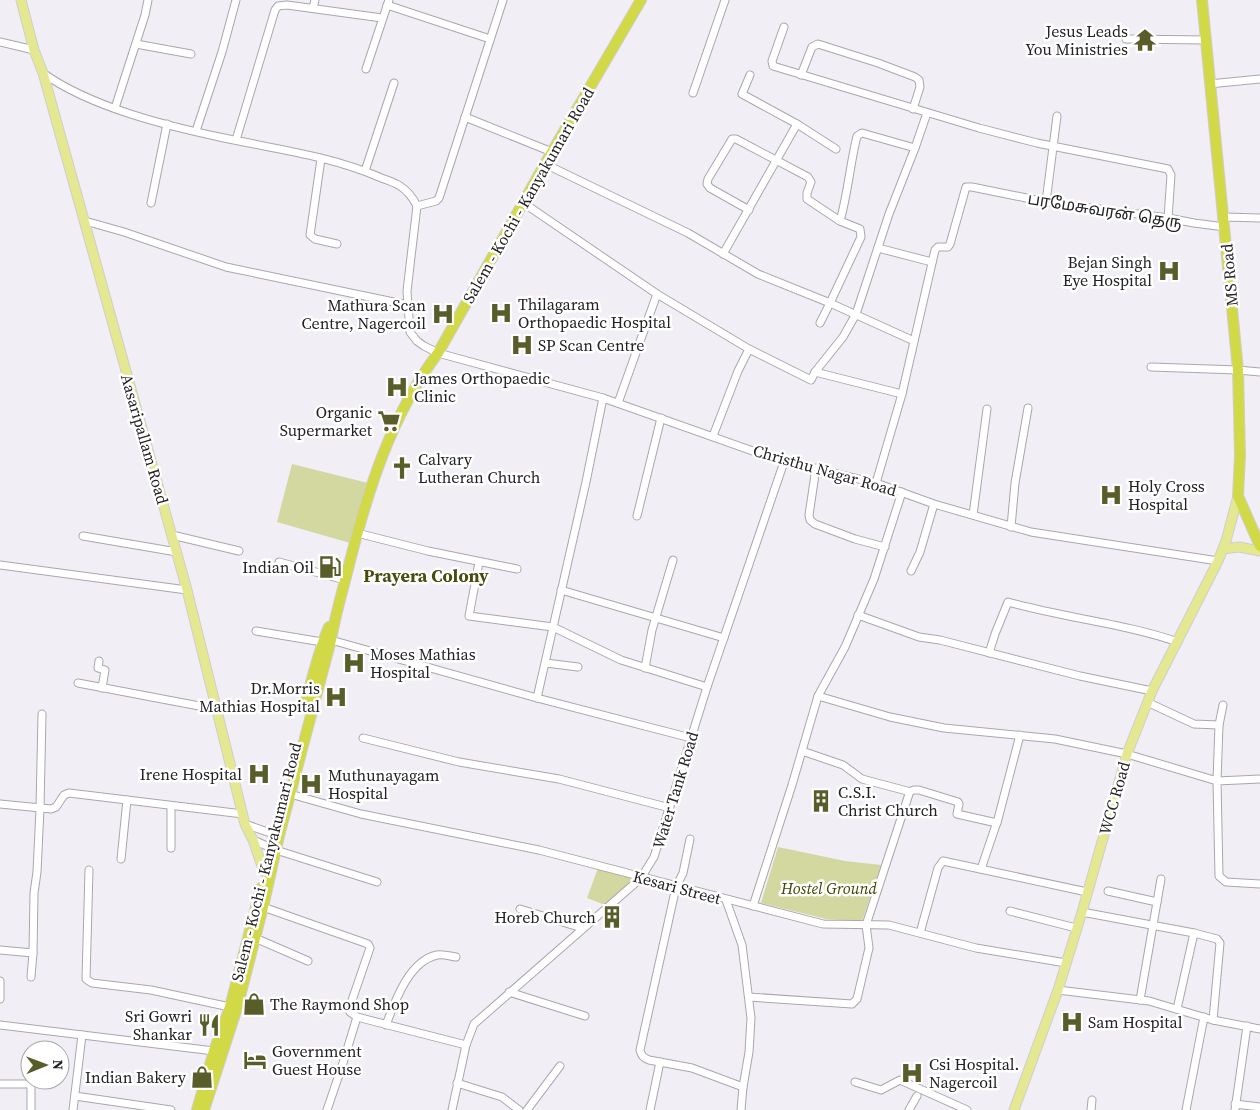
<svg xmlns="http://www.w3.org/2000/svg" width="1260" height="1110" viewBox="0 0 1260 1110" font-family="'Source Serif 4','Noto Sans Tamil',serif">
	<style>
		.green { fill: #d3d8a0 }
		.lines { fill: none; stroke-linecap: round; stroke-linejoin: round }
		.minor-casing { stroke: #a9a7ad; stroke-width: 9 }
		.major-casing { stroke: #cfcecf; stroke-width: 11 }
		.highway-casing { stroke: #cfcecf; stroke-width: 12 }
		.minor { stroke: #fff; stroke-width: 7 }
		.major { stroke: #e4e891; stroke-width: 9 }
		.highway { stroke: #d2d947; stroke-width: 10 }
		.labels { text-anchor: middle; stroke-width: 5; stroke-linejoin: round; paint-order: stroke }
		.poi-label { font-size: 16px; fill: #232224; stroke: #fff; text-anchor: start }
		.street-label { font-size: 16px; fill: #232224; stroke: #fff }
		.park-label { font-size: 16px; font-style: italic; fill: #434502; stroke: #fff }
		.neighbourhood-label { font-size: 18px; font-weight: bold; fill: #494c0f; stroke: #fff }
	</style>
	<rect width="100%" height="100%" fill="#f1eef5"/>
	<g class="green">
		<path d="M292 464 368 483 350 543 277 522Z"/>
		<path d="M778 847 845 861 881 865 862 921 826 919 761 903Z"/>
		<path d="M598 868 639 878 605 905 587 898Z"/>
	</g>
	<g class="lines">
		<defs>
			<g id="minor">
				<path d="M387 5 490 39"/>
				<path d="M313 8 315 0"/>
				<path d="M784 27 772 61 773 66 979 128 1037 143 1168 169 1171 175 1168 218"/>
				<path d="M1126 39 1206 40"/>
				<path d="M0 42 34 50"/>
				<path d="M136 44 191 54"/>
				<path d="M366 69 389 0"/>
				<path d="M43 73C90 107 167 126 224 138 276 149 330 156 379 177 386 180 394 182 400 186 408 191 413 198 417 206L407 291 410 332 417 341 424 346 438 353 603 398 784 462 876 483 934 504 1031 532 1218 561"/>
				<path d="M750 75 742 94 797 124"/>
				<path d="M801 75 812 47 818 44 878 63 915 77 919 80 920 87 913 109"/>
				<path d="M1209 84 1260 79"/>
				<path d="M693 93 725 0"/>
				<path d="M115 108 145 15 148 0"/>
				<path d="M465 117 552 152"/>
				<path d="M196 131 222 52 236 0"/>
				<path d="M236 140 275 10 278 6 287 5 382 18"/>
				<path d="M321 159 310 235 315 239 337 244"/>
				<path d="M545 164 688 233 758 274 830 303 820 323"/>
				<path d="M365 171 394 83"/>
				<path d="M522 202 657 294 749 349"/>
				<path d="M1046 202 1057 116"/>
				<path d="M151 203 167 124"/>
				<path d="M417 206 436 201 439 198 503 0"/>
				<path d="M749 210 710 188 707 184 708 179 732 139H736L808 177 811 182 807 193V199L840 221 860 229 861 237 830 303 914 341"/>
				<path d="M1224 217 1260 218"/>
				<path d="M85 221 124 232 226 267 408 305"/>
				<path d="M840 221C848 193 850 164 857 136L862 133 915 148"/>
				<path d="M878 248 932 262"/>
				<path d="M723 254 797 124 836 149"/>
				<path d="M1151 367 1238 370 1260 372"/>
				<path d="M902 394 815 372 843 337 856 314 889 214 915 148 927 113"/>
				<path d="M618 403 657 294"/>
				<path d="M713 436 738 371 749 349 811 380 815 372"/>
				<path d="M816 468 809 515 810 520 815 524 855 539 885 547"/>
				<path d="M876 483 902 394 935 250 938 247H948L950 244 966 187H972L1046 202 1168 218 1194 223 1225 227"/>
				<path d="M973 515 987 409"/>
				<path d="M637 516 661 418"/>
				<path d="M1011 527 1015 483 1028 408"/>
				<path d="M357 533 428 551 517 569"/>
				<path d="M172 535 239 551"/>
				<path d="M83 536 177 552"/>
				<path d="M279 562 345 580"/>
				<path d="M479 562 469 616 553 627 621 660 707 687"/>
				<path d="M0 565 187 590"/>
				<path d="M911 571 920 552 934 504"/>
				<path d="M561 590 724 638"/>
				<path d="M858 615 919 637 940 640 1080 676 1152 691"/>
				<path d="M256 631 322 642"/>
				<path d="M331 640 537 698 691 738"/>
				<path d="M989 653 995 634 1008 602C1064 618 1123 623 1178 642"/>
				<path d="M99 661 98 668 105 670 102 688"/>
				<path d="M546 663 578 667"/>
				<path d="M645 668 652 630 673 560"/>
				<path d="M78 683 215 709"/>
				<path d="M818 696 890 717 944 728 1055 739 1127 754 1217 781 1219 725 1223 705"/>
				<path d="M537 698 586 482 603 398"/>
				<path d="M1147 702 1194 724 1219 725"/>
				<path d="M363 738 459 762 559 779 670 808"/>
				<path d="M1260 779 1217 781 1219 876 1226 882 1260 884"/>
				<path d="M908 792 914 790H919L958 802 959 804 957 814 997 823"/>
				<path d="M290 794 361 814 539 850 823 924 889 925 976 948 1066 963"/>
				<path d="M0 804 51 809 56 807 64 795 69 793 243 814"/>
				<path d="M245 824 279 836"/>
				<path d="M690 839 683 873 676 887 640 1050C641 1055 643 1058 649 1060L692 1068 743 1087"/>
				<path d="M253 840 276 850 377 882"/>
				<path d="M171 848V806"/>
				<path d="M121 859 127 800"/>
				<path d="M981 869 998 819 1020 735"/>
				<path d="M89 870 86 979 92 983 151 990 230 1007"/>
				<path d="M1108 891 1157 902"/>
				<path d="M726 900 742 945 751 1018 749 1052 743 1087 741 1110"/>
				<path d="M753 906 792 785 818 696 845 647 874 579 902 492"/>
				<path d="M263 907 368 944 370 948 349 1009 350 1012 357 1017 466 1045"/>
				<path d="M520 909 582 928"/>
				<path d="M1010 911 1076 928"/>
				<path d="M1082 912 1194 933 1177 1009"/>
				<path d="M920 933 938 868 943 861 1087 892"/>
				<path d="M1194 933 1217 939 1220 943 1213 1020"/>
				<path d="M255 938 308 961"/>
				<path d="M0 950 33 953"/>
				<path d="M31 977 33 953 34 893 37 872 40 809 42 714"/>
				<path d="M0 981V999"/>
				<path d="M1058 990 1149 1001 1213 1020 1260 1029"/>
				<path d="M509 992 585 1016"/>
				<path d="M749 997 852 1004 857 999 869 948 866 925 909 794 907 791 862 779 843 765 802 751"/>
				<path d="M1140 1000 1161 879"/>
				<path d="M0 1025 214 1051"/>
				<path d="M386 1025C395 1001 409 961 437 955 443 954 450 956 456 957"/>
				<path d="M855 1082 881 1090 900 1080 967 1110"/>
				<path d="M457 1083 502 1097 519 1110"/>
				<path d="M0 1084H31"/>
				<path d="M75 1096 171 1110"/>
				<path d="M1235 1104 1260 1107"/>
				<path d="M31 1110V1080"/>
				<path d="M73 1110 82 1035"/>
				<path d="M327 1110 343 1063 357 1017"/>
				<path d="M452 1110 466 1045 474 1024 641 878 654 857 707 687 784 462"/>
				<path d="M527 1110 560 1066"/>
				<path d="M650 1110 660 1062"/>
				<path d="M909 1110 917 1096"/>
				<path d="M1091 1110 1092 1100"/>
				<path d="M1186 1110 1204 1017"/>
				<path d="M1235 1110 1247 1026"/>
			</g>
			<g id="major">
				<path d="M21 0 34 50 43 73 187 590 245 824 253 840 264 872 270 874"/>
				<path d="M1223 549 1239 547 1260 551"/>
				<path d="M1014 1110 1058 990 1082 912 1127 754 1152 691 1218 561 1226 541 1238 496"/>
			</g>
			<g id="highway">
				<path d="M1202 0 1238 370 1240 455 1238 496 1260 546"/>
				<path d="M305 706C312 679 318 652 329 627"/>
				<path d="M197 1110 214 1051 230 1007 261 888"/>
				<path d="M204 1110 237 1008 263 907 279 836 331 640C335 616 342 593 348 569 367 493 390 417 438 353L545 164 641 0"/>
			</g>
		</defs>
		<use href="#minor" class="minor-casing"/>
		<use href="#major" class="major-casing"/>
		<use href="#highway" class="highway-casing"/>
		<use href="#minor" class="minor"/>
		<use href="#major" class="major"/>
		<use href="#highway" class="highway"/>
	</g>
	<defs>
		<symbol id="temple-bare" viewBox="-9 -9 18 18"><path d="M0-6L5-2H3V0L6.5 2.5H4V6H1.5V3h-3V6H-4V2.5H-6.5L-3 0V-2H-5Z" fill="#595d2a" stroke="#fff" stroke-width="2.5" paint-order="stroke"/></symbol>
		<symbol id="hospital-bare" viewBox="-9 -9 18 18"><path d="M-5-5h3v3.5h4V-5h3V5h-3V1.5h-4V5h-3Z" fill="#595d2a" stroke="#fff" stroke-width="2.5" paint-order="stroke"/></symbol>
		<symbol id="supermarket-bare" viewBox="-9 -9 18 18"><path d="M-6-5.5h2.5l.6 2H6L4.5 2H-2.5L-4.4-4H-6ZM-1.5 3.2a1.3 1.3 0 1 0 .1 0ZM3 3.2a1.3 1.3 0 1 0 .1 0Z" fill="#595d2a" stroke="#fff" stroke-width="2.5" paint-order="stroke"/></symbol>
		<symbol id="church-bare" viewBox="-9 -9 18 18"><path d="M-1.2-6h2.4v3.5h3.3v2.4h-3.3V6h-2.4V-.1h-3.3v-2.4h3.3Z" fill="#595d2a" stroke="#fff" stroke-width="2.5" paint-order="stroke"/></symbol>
		<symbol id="fuel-bare" viewBox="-9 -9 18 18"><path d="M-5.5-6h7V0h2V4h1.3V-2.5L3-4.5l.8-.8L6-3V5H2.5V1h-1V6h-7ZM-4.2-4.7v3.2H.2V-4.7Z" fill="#595d2a" stroke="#fff" stroke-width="2.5" paint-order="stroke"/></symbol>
		<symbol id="building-bare" viewBox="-9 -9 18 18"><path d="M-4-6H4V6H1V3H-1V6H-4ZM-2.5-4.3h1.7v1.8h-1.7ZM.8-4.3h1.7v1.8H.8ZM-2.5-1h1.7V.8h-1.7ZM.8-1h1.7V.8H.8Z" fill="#595d2a" stroke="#fff" stroke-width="2.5" paint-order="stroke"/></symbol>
		<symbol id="shop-bare" viewBox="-9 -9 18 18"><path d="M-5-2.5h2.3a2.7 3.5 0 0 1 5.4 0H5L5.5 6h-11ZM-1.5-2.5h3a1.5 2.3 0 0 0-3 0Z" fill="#595d2a" stroke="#fff" stroke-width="2.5" paint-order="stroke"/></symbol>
		<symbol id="restaurant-bare" viewBox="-9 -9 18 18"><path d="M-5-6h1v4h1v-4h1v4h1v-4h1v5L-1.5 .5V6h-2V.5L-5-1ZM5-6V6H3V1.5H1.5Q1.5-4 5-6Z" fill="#595d2a" stroke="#fff" stroke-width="2.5" paint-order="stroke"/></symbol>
		<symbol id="hotel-bare" viewBox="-9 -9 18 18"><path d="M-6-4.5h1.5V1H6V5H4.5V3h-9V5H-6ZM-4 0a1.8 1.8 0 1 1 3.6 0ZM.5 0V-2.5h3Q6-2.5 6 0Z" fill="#595d2a" stroke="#fff" stroke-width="2.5" paint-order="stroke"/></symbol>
	</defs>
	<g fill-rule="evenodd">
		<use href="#temple-bare" x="1129" y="24" width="32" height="32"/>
		<use href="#hospital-bare" x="1153" y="255" width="32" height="32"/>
		<use href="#hospital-bare" x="485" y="297" width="32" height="32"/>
		<use href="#hospital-bare" x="427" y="298" width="32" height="32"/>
		<use href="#hospital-bare" x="506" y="329" width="32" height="32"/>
		<use href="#hospital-bare" x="381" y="371" width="32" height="32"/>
		<use href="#supermarket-bare" x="373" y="405" width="32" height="32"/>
		<use href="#church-bare" x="386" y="452" width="32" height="32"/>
		<use href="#hospital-bare" x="1095" y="479" width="32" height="32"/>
		<use href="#fuel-bare" x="314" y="551" width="32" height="32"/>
		<use href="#hospital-bare" x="338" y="647" width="32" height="32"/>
		<use href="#hospital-bare" x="320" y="681" width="32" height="32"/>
		<use href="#hospital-bare" x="243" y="758" width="32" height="32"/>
		<use href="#hospital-bare" x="295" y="768" width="32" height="32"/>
		<use href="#building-bare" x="805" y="785" width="32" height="32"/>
		<use href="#building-bare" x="596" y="901" width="32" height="32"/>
		<use href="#shop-bare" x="238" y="988" width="32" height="32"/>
		<use href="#hospital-bare" x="1056" y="1006" width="32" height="32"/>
		<use href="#restaurant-bare" x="193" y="1009" width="32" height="32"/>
		<use href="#hotel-bare" x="239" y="1044" width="32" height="32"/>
		<use href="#hospital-bare" x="896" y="1057" width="32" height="32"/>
		<use href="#shop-bare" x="186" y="1061" width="32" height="32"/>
	</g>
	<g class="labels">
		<g class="poi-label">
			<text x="1128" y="37" text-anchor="end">Jesus Leads<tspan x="1128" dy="18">You Ministries</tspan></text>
			<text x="1152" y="268" text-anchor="end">Bejan Singh<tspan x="1152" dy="18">Eye Hospital</tspan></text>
			<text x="518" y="310">Thilagaram<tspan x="518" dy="18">Orthopaedic Hospital</tspan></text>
			<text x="426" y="311" text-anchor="end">Mathura Scan<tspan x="426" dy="18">Centre, Nagercoil</tspan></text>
			<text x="538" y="351">SP Scan Centre</text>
			<text x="414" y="384">James Orthopaedic<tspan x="414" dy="18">Clinic</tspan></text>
			<text x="372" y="418" text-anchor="end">Organic<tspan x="372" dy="18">Supermarket</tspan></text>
			<text x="418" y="465">Calvary<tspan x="418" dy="18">Lutheran Church</tspan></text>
			<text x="1128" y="492">Holy Cross<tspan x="1128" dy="18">Hospital</tspan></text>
			<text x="314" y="573" text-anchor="end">Indian Oil</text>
			<text x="370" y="660">Moses Mathias<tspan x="370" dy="18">Hospital</tspan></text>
			<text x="320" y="694" text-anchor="end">Dr.Morris<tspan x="320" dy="18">Mathias Hospital</tspan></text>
			<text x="242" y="780" text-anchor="end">Irene Hospital</text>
			<text x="328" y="781">Muthunayagam<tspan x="328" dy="18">Hospital</tspan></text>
			<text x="838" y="798">C.S.I.<tspan x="838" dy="18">Christ Church</tspan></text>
			<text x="596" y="923" text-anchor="end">Horeb Church</text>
			<text x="270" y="1010">The Raymond Shop</text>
			<text x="192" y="1022" text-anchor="end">Sri Gowri<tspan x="192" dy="18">Shankar</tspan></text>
			<text x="1088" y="1028">Sam Hospital</text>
			<text x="272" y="1057">Government<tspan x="272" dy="18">Guest House</tspan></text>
			<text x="929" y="1070">Csi Hospital.<tspan x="929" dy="18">Nagercoil</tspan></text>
			<text x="186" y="1083" text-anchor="end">Indian Bakery</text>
		</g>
		<g class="street-label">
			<text transform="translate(528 195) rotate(-60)" y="6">Salem - Kochi - Kanyakumari Road</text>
			<text transform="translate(1105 210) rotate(9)" y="6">பரமேசுவரன் தெரு</text>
			<text transform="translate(1229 275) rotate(-95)" y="6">MS Road</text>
			<text transform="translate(145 439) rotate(74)" y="6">Aasaripallam Road</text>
			<text transform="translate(825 470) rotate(16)" y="6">Christhu Nagar Road</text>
			<text transform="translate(675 790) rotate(-73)" y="6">Water Tank Road</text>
			<text transform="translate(1114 798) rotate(-74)" y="6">WCC Road</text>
			<text transform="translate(266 862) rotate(-76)" y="6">Salem - Kochi - Kanyakumari Road</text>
			<text transform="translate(677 887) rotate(15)" y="6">Kesari Street</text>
		</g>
		<g class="park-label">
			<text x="829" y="894">Hostel Ground</text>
		</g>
		<g class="neighbourhood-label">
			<text x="426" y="582">Prayera Colony</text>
		</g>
	</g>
	<g transform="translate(45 1065) rotate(89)"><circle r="24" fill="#ffffff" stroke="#a7a7a7"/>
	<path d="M0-4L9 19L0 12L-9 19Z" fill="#595d2a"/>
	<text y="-8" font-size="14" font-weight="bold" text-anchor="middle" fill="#232224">N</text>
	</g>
</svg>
